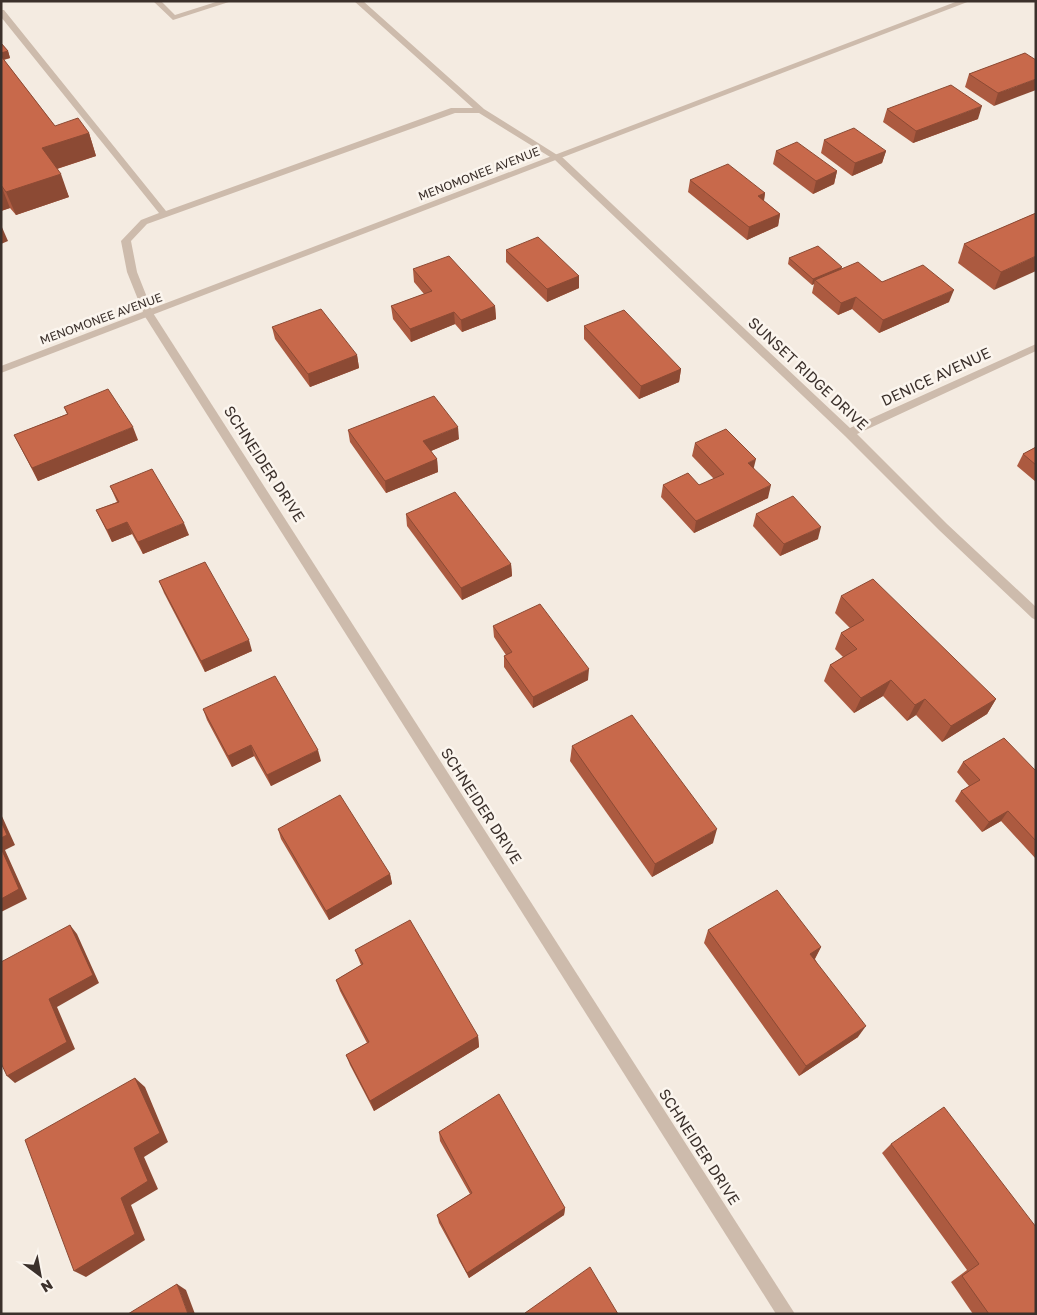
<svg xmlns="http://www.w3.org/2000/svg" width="1037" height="1315" viewBox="0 0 1037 1315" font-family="'Golos Text',sans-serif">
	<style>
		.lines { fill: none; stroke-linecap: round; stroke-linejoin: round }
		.service { fill: #cdbbac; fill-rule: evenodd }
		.minor { fill: #cdbbac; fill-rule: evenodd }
		.tertiary { fill: #cdbbac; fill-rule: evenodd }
		.wall { fill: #ac5a40 }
		.shaded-wall { fill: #8c4a34 }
		.building { fill: #c8694b; stroke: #8c4a34 }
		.labels { text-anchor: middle; stroke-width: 5; stroke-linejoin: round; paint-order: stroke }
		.far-street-label { font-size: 12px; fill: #3b302b; stroke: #fbf5ee }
		.street-label { font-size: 15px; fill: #3b302b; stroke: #fbf5ee }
	</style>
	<rect width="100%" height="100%" fill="#f4ebe1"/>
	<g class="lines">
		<g class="service">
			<path d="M153 1H161L175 15 219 1H232L173 20Z"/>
			<path d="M354 1H363L484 109 562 158 561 160H555L479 113H455L147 224 131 241 137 272 154 315 149 318 145 317 127 272 121 241 141 220 159 213 1 17V10H4L166 211 451 108H473Z"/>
		</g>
		<g class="minor">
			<path d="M558 155 561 156 850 428 1036 344V351L857 434 947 524 1036 607V620L1032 618 939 530 845 436 555 160V156Z"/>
			<path d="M149 312 153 313 795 1314H776L144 315Z"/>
		</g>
		<path class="tertiary" d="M958 1H970L1 373V366Z"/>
	</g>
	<g class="wall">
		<path d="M1 43 8 51 10 58 4 60 55 126 89 133 96 156 57 169 69 197 16 215 10 208 1 211Z"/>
		<path d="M1025 53 994 106 965 87 969 74Z"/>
		<path d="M887 109 978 119 913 143 883 122Z"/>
		<path d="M824 140 886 151 882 163 852 176 821 153Z"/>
		<path d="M776 151 837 171 834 184 813 194 773 164Z"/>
		<path d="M690 180 765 193 764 201 780 214 778 226 747 240 688 192Z"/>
		<path d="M1036 213 994 290 958 263 964 244Z"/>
		<path d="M506 250 579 276V288L547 302 506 262Z"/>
		<path d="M789 258 841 269 949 302 879 333 852 309 838 315 812 293 814 284 812 285 788 264Z"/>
		<path d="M413 269 495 306 496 319 462 332 455 324 411 342 393 319 391 306 424 294 414 282Z"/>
		<path d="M584 326 681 369 679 382 639 399 584 339Z"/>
		<path d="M272 327 357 355 359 368 310 387 275 339Z"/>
		<path d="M64 407 138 440 38 481 14 435 67 414Z"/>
		<path d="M348 430 459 439 431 451 437 459 438 472 386 493 350 442Z"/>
		<path d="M695 443 754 468 768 498 694 533 661 497 663 485H699L714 479 692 456Z"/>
		<path d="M1036 447V482L1017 466 1023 454Z"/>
		<path d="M110 486 189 535 143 554 132 534 112 542 96 510 117 502Z"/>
		<path d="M406 514 511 564 512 576 462 600 407 526Z"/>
		<path d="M756 514 818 539 780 556 753 526Z"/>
		<path d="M159 581 252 651 205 672 164 593Z"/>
		<path d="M841 596 996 699 987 714 942 742 916 715 907 721 883 696 854 713 824 681 830 665 843 657 835 649 841 633 850 628 835 613Z"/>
		<path d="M493 626 588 680 533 708 504 667V656L506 655 494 637Z"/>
		<path d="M203 709 321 761 271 786 254 756 232 767 207 720Z"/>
		<path d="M572 746 713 843 652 877 570 761Z"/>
		<path d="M963 762 1036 771V859L1001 821 982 832 955 801 961 791 969 786 957 772Z"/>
		<path d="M278 829 390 874 392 884 329 920 281 839Z"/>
		<path d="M708 930 821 947 815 959 858 1037 799 1076 704 943Z"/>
		<path d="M355 950 478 1036 479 1047 374 1111 350 1065 346 1055 367 1043 340 991 336 980 361 965Z"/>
		<path d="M439 1132 565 1208 564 1215 469 1278 439 1223 437 1215 470 1194 440 1141Z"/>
		<path d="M891 1144 1036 1314H973L951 1282 967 1270 882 1153Z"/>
	</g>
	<g class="shaded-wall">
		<path d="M8 51 10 58 1 60V53Z"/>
		<path d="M1036 79V90L994 106 998 93Z"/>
		<path d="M982 106 978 119 913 143 916 131Z"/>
		<path d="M89 133 96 156 50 171 42 148Z"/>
		<path d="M886 151 882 163 852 176 855 163Z"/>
		<path d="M837 171 834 184 813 194 816 181Z"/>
		<path d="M61 174 69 197 16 215 6 192Z"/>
		<path d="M1 185 10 208 1 211Z"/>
		<path d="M765 193 763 205 758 196Z"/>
		<path d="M780 214 778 226 747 240 749 227Z"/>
		<path d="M1 225 8 241 1 244Z"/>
		<path d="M1036 256V271L994 290 1001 272Z"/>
		<path d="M842 267 840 274 815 280 814 284 812 285 813 279Z"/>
		<path d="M579 276V288L547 302V289Z"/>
		<path d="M954 290 949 302 879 333 883 320Z"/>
		<path d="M856 297 852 309 838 315 841 303Z"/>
		<path d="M495 306 496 319 462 332 461 320Z"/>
		<path d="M454 312 455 324 411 342 410 329Z"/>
		<path d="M357 355 359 368 310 387 308 374Z"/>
		<path d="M681 369 679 382 639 399 641 386Z"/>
		<path d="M133 427 138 440 38 481 32 468Z"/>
		<path d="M458 427 459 439 424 454 423 441Z"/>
		<path d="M437 459 438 472 386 493 385 481Z"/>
		<path d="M756 459 753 471 748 463Z"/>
		<path d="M771 485 768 498 694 533 696 521Z"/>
		<path d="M127 522 132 534 112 542 107 530Z"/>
		<path d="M184 523 189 535 143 554 138 542Z"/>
		<path d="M821 527 818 539 780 556 784 544Z"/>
		<path d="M511 564 512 576 462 600 461 588Z"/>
		<path d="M249 640 252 651 205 672 201 661Z"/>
		<path d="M589 669 588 680 533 708V697Z"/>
		<path d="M891 680 883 696 854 713 861 698Z"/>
		<path d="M925 699 916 715 907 721 915 705Z"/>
		<path d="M996 699 987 714 942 742 951 726Z"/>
		<path d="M251 745 254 756 232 767 228 756Z"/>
		<path d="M318 750 321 761 271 786 267 775Z"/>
		<path d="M1008 811 1001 821 982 832 989 822Z"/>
		<path d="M1 814 15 845 5 850 27 899 1 912Z"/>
		<path d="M717 829 713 843 652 877 655 864Z"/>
		<path d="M390 874 392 884 329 920 326 911Z"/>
		<path d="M70 925 77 934 99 983 57 1007 75 1049 15 1083 7 1076 49 999Z"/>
		<path d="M821 947 814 960 810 954Z"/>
		<path d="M866 1026 858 1037 799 1076 806 1066Z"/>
		<path d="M478 1036 479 1047 374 1111 370 1101Z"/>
		<path d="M135 1078 145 1087 168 1142 144 1157 158 1189 131 1205 145 1240 86 1277 74 1271 121 1198 134 1148Z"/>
		<path d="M565 1208 564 1215 469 1278 467 1273Z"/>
		<path d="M177 1284 186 1290 195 1314H188Z"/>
	</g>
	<g class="building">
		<path d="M1 43 8 51 1 53Z"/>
		<path d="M1025 53 1036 60V79L998 93 969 74Z"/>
		<path d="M1 56 55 126 78 118 89 133 42 148 61 174 6 192 1 185Z"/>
		<path d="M951 85 982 106 916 131 887 109Z"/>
		<path d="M854 128 886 151 855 163 824 140Z"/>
		<path d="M797 142 837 171 816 181 776 151Z"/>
		<path d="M728 164 765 193 758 196 780 214 749 227 690 180Z"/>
		<path d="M1036 213V256L1001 272 964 244Z"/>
		<path d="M538 237 579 276 547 289 506 250Z"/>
		<path d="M818 246 842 267 813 279 789 258Z"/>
		<path d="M449 256 495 306 461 320 454 312 410 329 391 306 432 291 413 269Z"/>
		<path d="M858 262 882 282 923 265 954 290 883 320 856 297 841 303 815 280Z"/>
		<path d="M321 309 357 355 308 374 272 327Z"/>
		<path d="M624 310 681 369 641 386 584 326Z"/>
		<path d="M108 389 133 427 32 468 14 435 68 414 64 407Z"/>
		<path d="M434 396 458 427 423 441 437 459 385 481 348 430Z"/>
		<path d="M726 429 756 459 748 463 771 485 696 521 663 485 688 473 699 485 724 474 695 443Z"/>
		<path d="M1036 447V465L1023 454Z"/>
		<path d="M152 469 184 523 138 542 127 522 107 530 96 510 119 502 110 486Z"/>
		<path d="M455 492 511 564 461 588 406 514Z"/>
		<path d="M793 496 821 527 784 544 756 514Z"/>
		<path d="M205 562 249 640 201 661 159 581Z"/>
		<path d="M873 579 996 699 951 726 925 699 915 705 891 680 861 698 830 665 857 649 841 633 864 620 841 596Z"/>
		<path d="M540 604 589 669 533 697 504 656 512 652 493 626Z"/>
		<path d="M275 676 318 750 267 775 251 745 228 756 203 709Z"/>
		<path d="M632 715 717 829 655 864 572 746Z"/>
		<path d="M1004 738 1036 771V841L1008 811 989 822 961 791 980 780 963 762Z"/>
		<path d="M340 795 390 874 326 911 278 829Z"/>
		<path d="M1 821 7 835 1 838Z"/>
		<path d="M1 848 19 889 1 899Z"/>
		<path d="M777 890 821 947 810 954 866 1026 806 1066 708 930Z"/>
		<path d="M410 920 478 1036 370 1101 346 1055 369 1042 336 980 363 964 355 950Z"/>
		<path d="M70 925 93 975 49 999 67 1042 7 1076 1 1063V962Z"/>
		<path d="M135 1078 160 1133 134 1148 148 1181 121 1198 135 1234 74 1271 25 1140Z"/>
		<path d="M499 1094 565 1208 467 1273 437 1215 472 1193 439 1132Z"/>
		<path d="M944 1107 1036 1227V1314H989L962 1276 979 1264 891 1144Z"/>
		<path d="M590 1267 618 1314H525V1313Z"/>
		<path d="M177 1284 188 1314H128Z"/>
	</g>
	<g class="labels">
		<g class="far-street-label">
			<text transform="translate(479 174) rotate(-21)" y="4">MENOMONEE AVENUE</text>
			<text transform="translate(101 319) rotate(-20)" y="4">MENOMONEE AVENUE</text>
		</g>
		<g class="street-label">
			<text transform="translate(808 374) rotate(43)" y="5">SUNSET RIDGE DRIVE</text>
			<text transform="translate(936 377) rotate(-25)" y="5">DENICE AVENUE</text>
			<text transform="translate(264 464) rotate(57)" y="5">SCHNEIDER DRIVE</text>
			<text transform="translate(481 806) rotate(57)" y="5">SCHNEIDER DRIVE</text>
			<text transform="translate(699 1147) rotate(57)" y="5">SCHNEIDER DRIVE</text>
		</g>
	</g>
	<rect width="1037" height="1315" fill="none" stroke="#3b302b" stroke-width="5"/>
	<g transform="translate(40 1275) rotate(148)" stroke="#fbf5ee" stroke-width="4" paint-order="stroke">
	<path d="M0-4L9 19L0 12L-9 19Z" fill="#3b302b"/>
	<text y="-8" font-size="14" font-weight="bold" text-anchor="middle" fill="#3b302b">N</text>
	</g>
</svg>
